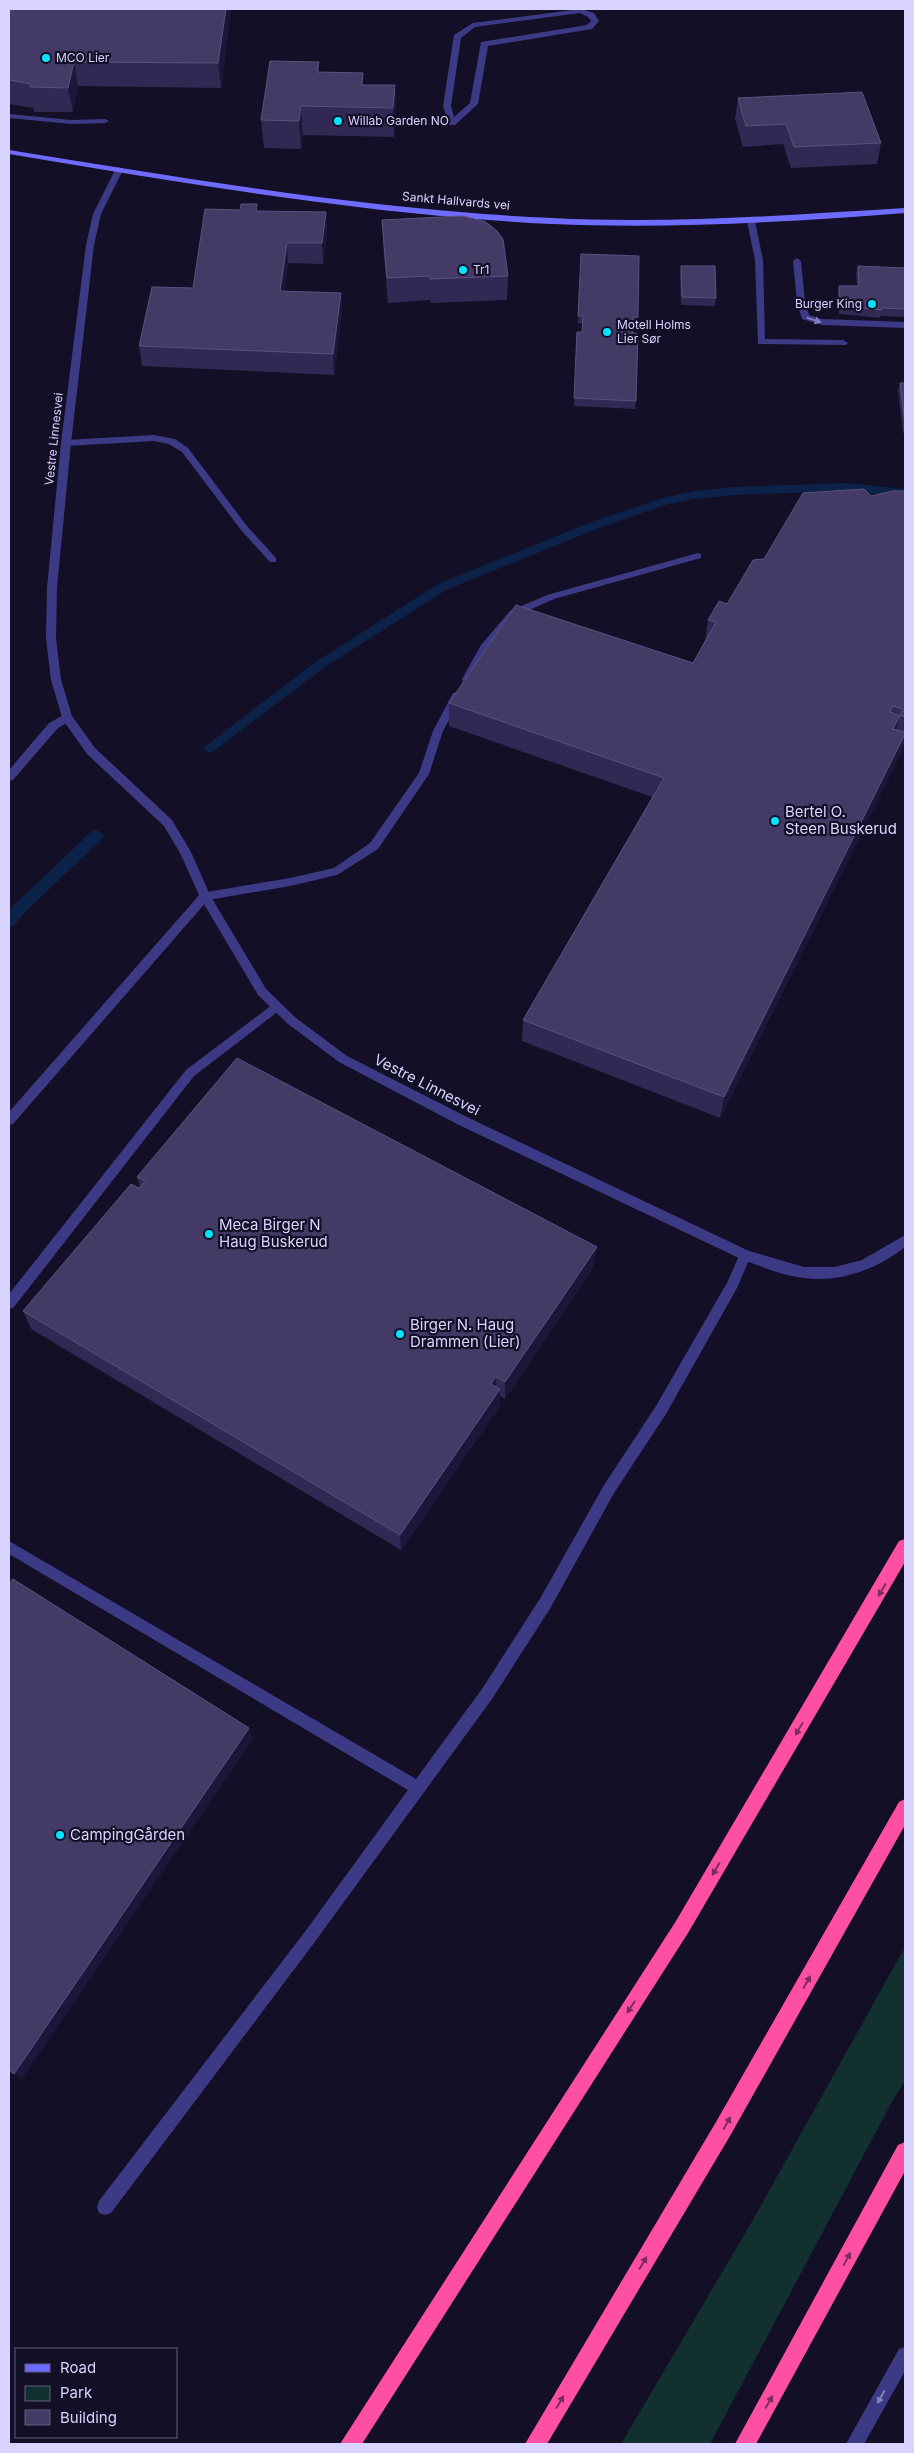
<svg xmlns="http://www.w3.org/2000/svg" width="914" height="2453" viewBox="0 0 914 2453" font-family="Inter,sans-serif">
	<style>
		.green { fill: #12302f }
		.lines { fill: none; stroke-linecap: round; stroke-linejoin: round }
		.stream { fill: #0c2248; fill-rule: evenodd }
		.service { fill: #3d3a85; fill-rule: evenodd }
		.minor { fill: #3d3a85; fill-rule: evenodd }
		.secondary { fill: #6f6bff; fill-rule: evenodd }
		.motorway { fill: #ff4fa3; fill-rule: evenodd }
		.wall { fill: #312854 }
		.shaded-wall { fill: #1d163a }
		.building { fill: #433a66; stroke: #5a527e }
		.oneway { fill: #837fbc }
		.oneway2 { fill: #7d2c5e }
		.poi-dot { fill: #00e5ff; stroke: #130f26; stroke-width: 2 }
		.labels { text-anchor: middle; stroke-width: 4.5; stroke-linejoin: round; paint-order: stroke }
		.far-poi-label { font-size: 12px; fill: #d9d4ff; stroke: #130f26; text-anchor: start }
		.far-street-label { font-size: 12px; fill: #d9d4ff; stroke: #130f26 }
		.poi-label { font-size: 15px; fill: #d9d4ff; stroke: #130f26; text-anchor: start }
		.street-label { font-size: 15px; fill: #d9d4ff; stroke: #130f26 }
	</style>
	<rect width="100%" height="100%" fill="#130f26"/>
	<path class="green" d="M905 1947V2081L894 2098 710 2444H621L750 2225Z"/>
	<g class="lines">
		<g class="stream">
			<path d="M847 483 905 489V497L847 491 734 495 694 499 665 505 599 528 446 590 325 667 214 751 209 753 203 748 317 661 438 584 591 522 663 498 694 491 734 487Z"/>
			<path d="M97 830 104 835 102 839 24 913 14 926 9 927V912L14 905 92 831Z"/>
		</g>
		<g class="service">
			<path d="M580 9 594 13 599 21 592 29 488 46 478 104 455 125H449L443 106 454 35 473 23ZM580 13 588 17 591 21 587 25 481 42 470 103 454 117 451 106 461 38 475 27Z"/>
			<path d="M9 114 71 120 105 119 109 121 105 123 71 124 9 118Z"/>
			<path d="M751 218 755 221 763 260 765 339 843 340 848 343 846 345 758 344 755 260 747 221Z"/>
			<path d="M797 258 801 261 805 303 809 315 822 319 905 322V328L822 325 802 319 797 303 793 261Z"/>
			<path d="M154 435 175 439 188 448 247 526 276 558V562H270L241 530 182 452 169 444 154 441 66 446 61 443 66 440Z"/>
			<path d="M698 553 701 554V558L554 599 518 615 489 650 471 682H463L462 679 481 645 510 611 547 595Z"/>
			<path d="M457 692 462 696 443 731 429 774 378 849 337 875 290 886 208 900 13 1124 9 1125V1112L201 893 290 878 334 868 370 843 419 773 433 731 453 693Z"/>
			<path d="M67 713 71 714V720L57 729 13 780 9 781V770L49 723Z"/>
			<path d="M276 1002 280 1004 282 1007 280 1010 194 1076 14 1307 9 1309V1294L186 1070Z"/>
			<path d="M745 1250 749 1251 751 1255 737 1288 666 1414 614 1493 551 1607 492 1699 314 1943 111 2213 105 2215 99 2213 97 2207 99 2201 304 1933 408 1790 9 1554V1541L416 1779 482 1689 541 1597 604 1485 656 1406 728 1281 741 1251Z"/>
			<path d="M905 2347V2371L864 2444H846L899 2349Z"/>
		</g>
		<path class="minor" d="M119 167 123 170 101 214 94 245 71 443 57 588 56 638 61 680 72 716 95 748 172 820 191 852 210 895 266 989 296 1018 347 1056 467 1117 749 1251 804 1267H835L862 1260 905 1235V1247C878 1269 839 1283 804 1278 782 1276 761 1266 741 1259L459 1125 339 1062 288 1024 258 995 201 899 180 853 164 826 87 754 63 720 51 680 46 638 47 588 61 443 86 245 93 214 115 170Z"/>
		<path class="secondary" d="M9 150C189 179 370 210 552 218 670 224 788 215 905 208V213C788 222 670 229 552 224 370 215 189 184 9 154Z"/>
		<g class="motorway">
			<path d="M905 1539V1562L688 1933 362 2444H340L676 1921 899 1541Z"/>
			<path d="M905 1799V1825L730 2136 547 2444H525L716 2122 899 1802Z"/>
			<path d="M905 2142V2171L756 2444H735L898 2145Z"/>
		</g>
	</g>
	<g class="wall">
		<path d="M9 9H231L221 88 78 86 73 112H34V108L9 104Z"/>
		<path d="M319 62V72L364 85H395L396 114 394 137 303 135 301 149 264 148 261 120Z"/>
		<path d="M738 98 881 143 877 164 791 168 783 144 743 147 735 119Z"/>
		<path d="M257 204V211L326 212 327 232 323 264 288 263 284 291 341 293 342 313 334 375 142 366 139 346 193 288 240 210Z"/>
		<path d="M382 220 508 276 507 300 431 303 430 300 388 303 383 244Z"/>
		<path d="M581 254 638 317 637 325H633L636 401 635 409 574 406 577 332H582L583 324 578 323Z"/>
		<path d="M681 266 716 298 715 306 681 305 680 274Z"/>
		<path d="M858 266 905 268V317L880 316V318L839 314 838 293 839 286H857L856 274Z"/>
		<path d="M900 383H905V433H903L898 391Z"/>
		<path d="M905 491V742H904L900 755 720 1118 522 1041 523 1020 652 797 449 726V703L693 663 705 641 708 620 727 604 764 559 871 496Z"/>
		<path d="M137 1177 594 1266 505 1399 500 1396V1406L401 1550 31 1329 23 1311 140 1187Z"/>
	</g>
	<g class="shaded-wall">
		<path d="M226 9H231L221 88 218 63Z"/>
		<path d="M74 62 78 86 73 112 68 88Z"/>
		<path d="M395 85 396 114 394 137 393 108Z"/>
		<path d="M301 106 303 135 301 149 299 121Z"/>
		<path d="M326 212 327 232 323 264 322 243Z"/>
		<path d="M287 243 288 263 282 311 280 291Z"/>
		<path d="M341 293 342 313 334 375 333 354Z"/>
		<path d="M900 716 894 739 893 729Z"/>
		<path d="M905 734 900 755 720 1118 724 1097Z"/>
		<path d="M597 1247 594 1266 505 1399V1382Z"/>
		<path d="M496 1377V1394L491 1384Z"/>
		<path d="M500 1389V1406L401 1550 400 1535Z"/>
		<path d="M249 1728 253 1739 22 2079 14 2074Z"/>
	</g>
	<g class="building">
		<path d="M9 9H226L218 63 74 62 68 88 30 87 31 84 9 80Z"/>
		<path d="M270 61 319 62 317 72 363 73 362 85H395L393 108 301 106 299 121 261 120Z"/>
		<path d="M862 92 881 143 794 147 786 124 746 126 738 98Z"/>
		<path d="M241 204H257L256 211 326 212 322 243H287L280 291 341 293 333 354 139 346 152 287 193 288 205 209 240 210Z"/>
		<path d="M463 216 486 222 497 231 503 239 508 276 430 279V276L387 278 382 220Z"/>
		<path d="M581 254 639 256 638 317H633V333L638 334 636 401 574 398 577 332H582L583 316H578Z"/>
		<path d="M681 266H715L716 298 682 297Z"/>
		<path d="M858 266 905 268V309L881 308V310L840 306 839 286H859Z"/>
		<path d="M900 383H905V425Z"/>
		<path d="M864 489 871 496 893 491H905V717L900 715 903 709 892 706 890 712 900 716 893 729 905 732V734L724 1097 523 1020 664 778 449 703 516 605 693 663 716 622 708 620 719 601 727 604 753 560 764 559 803 493Z"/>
		<path d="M237 1058 597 1247 505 1382 496 1377 491 1384 500 1389 400 1535 23 1311 131 1184 139 1188 145 1181 137 1177Z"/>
		<path d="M13 1579 249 1728 14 2074 9 2070V1584Z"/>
	</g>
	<defs><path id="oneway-solid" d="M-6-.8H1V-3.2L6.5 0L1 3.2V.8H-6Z" transform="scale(1.25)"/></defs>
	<g class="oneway">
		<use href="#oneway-solid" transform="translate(814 320) rotate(17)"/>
		<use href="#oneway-solid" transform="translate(881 2397) rotate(119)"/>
	</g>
	<g class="oneway2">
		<use href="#oneway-solid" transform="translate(882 1590) rotate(121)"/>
		<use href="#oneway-solid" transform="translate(799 1729) rotate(121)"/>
		<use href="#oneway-solid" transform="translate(716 1869) rotate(121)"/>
		<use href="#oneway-solid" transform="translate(807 1982) rotate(-60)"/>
		<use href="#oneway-solid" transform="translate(631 2007) rotate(123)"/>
		<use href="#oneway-solid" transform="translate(727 2123) rotate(-60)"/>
		<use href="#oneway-solid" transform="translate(847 2259) rotate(-62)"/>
		<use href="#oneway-solid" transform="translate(643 2263) rotate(-59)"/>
		<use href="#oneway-solid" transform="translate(560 2402) rotate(-59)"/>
		<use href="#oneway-solid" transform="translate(769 2402) rotate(-60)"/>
	</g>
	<g class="poi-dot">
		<circle cx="46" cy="58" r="5"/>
		<circle cx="338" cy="121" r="5"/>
		<circle cx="463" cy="270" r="5"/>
		<circle cx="872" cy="304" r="5"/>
		<circle cx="607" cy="332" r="5"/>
		<circle cx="775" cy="821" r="5"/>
		<circle cx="209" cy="1234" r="5"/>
		<circle cx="400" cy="1334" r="5"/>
		<circle cx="60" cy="1835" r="5"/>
	</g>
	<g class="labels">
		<g class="far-poi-label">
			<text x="56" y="62">MCO Lier</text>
			<text x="348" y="125">Willab Garden NO</text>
			<text x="473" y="274">Tr1</text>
			<text x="862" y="308" text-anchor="end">Burger King</text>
			<text x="617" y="329">Motell Holms<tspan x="617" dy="14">Lier Sør</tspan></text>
		</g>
		<g class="far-street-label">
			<text transform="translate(456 201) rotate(5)" y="4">Sankt Hallvards vei</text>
			<text transform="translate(54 439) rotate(-84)" y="4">Vestre Linnesvei</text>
		</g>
		<g class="poi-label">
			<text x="785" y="817">Bertel O.<tspan x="785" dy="17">Steen Buskerud</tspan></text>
			<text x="219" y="1230">Meca Birger N<tspan x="219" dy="17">Haug Buskerud</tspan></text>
			<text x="410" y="1330">Birger N. Haug<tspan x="410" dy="17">Drammen (Lier)</tspan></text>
			<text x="70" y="1840">CampingGården</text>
		</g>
		<g class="street-label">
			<text transform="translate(427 1085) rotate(27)" y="5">Vestre Linnesvei</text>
		</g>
	</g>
	<rect width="914" height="2453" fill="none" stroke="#d9d4ff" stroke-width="20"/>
	<rect x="15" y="2348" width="162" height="90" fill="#130f26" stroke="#625e7d"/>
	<rect x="25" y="2364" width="25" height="8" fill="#6f6bff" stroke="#625e7d"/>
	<text x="60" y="2373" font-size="15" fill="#d9d4ff">Road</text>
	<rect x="25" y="2386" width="25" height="15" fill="#12302f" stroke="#625e7d"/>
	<text x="60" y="2398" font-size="15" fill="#d9d4ff">Park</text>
	<rect x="25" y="2410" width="25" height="15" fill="#433a66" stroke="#625e7d"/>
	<text x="60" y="2423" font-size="15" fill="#d9d4ff">Building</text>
</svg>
